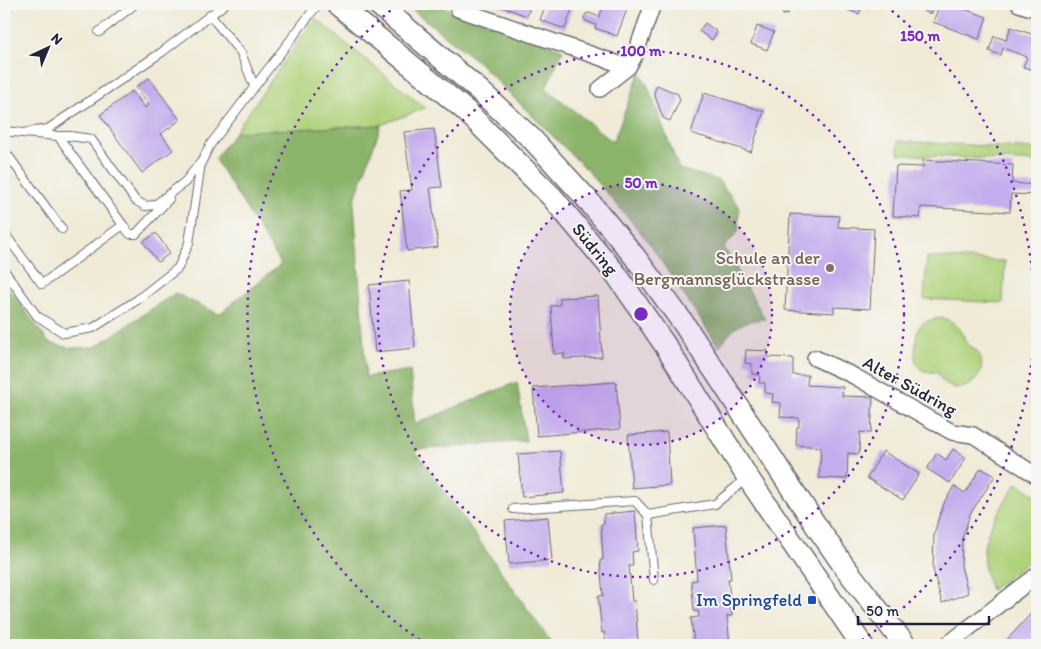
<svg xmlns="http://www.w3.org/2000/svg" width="1041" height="649" viewBox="0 0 1041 649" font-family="Itim,sans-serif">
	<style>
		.green { fill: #afd27a; stroke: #687a5a }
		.forest { fill: #8bb46a; stroke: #566b52 }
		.building { fill: #c5aded }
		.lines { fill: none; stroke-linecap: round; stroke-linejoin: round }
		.service-casing { stroke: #6a6871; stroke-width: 10 }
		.minor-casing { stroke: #6a6871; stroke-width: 18 }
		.secondary-casing { stroke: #6a6871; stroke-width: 24 }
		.service { stroke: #fff; stroke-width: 8 }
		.minor { stroke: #fff; stroke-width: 15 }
		.secondary { stroke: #fff; stroke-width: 21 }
		.ring { fill: none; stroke: #7b2cbf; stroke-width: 2.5; stroke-dasharray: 2.5 5 }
		.education-dot { fill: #8d6e63; stroke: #f6f6f2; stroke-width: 2 }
		.transit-dot { fill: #1a4fb4; stroke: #f6f6f2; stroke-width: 2 }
		.labels { text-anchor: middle; stroke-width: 4; stroke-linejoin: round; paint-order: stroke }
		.street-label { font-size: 18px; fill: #22223b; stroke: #f6f6f2 }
		.education-label { font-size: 18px; fill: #785e54; stroke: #f6f6f2; text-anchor: end }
		.transit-label { font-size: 18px; fill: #164399; stroke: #f6f6f2; text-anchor: end }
		.centre { fill: #7b2cbf; stroke: #f6f6f2; stroke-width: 2.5 }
		.ring-label { font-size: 15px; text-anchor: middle; font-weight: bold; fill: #7b2cbf; stroke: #f6f6f2; stroke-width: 4; stroke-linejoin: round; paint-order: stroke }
	</style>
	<rect width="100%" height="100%" fill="#f6f6f2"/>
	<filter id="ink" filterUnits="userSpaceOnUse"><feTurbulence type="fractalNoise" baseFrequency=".02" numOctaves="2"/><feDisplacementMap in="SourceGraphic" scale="10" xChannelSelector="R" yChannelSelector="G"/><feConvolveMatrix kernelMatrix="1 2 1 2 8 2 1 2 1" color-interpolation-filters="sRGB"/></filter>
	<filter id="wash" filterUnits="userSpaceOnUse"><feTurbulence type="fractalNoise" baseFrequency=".0096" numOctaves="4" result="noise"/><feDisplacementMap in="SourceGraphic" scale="20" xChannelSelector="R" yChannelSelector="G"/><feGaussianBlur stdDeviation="1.12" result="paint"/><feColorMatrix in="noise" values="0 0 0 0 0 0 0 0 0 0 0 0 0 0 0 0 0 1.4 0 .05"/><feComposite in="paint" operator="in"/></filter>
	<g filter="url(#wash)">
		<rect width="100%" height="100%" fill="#f0ead6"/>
		<g class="green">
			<path d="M315 18 425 108 381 125 235 132Z"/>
			<path d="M898 141 1037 149 1036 162 898 154Z"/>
			<path d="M927 257 1005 261 1003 303 924 299Z"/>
			<path d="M942 318C953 321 960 326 964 337 965 340 965 342 967 344 969 347 974 347 976 350 997 375 954 408 937 372 914 374 914 360 916 343 916 337 917 329 922 324 928 320 935 319 942 318Z"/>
			<path d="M1017 483 1037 496V555L991 590C972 542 993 522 1017 483Z"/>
		</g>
		<g class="forest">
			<path d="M405 4H435L563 50 546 88 613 142 640 72 647 84 679 169 718 180 739 206 738 232 724 247 765 319C740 321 734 327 719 347L647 240 588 171 477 61Z"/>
			<path d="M381 125 354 202 366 377 410 370 415 424 517 382 526 441 415 450 553 645H4V282L49 343 71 348 95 347 175 293 219 314 281 264 215 159 235 132Z"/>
		</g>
		<g id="blocks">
			<g class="building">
				<path d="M494 4H531L527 16Z"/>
				<path d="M546 4H558L572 9 565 29 540 20Z"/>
				<path d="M604 4H624L623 7 627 9 617 36 595 28 596 25 586 21 584 18 586 14 589 13 599 17Z"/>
				<path d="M781 4H786L788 14 783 15Z"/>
				<path d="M840 4H871L869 9 862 7 859 14 839 7Z"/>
				<path d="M926 4H935L931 14 923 11Z"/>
				<path d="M940 4H950L987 17 979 39 933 22Z"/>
				<path d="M705 23 717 32 712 40 699 31Z"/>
				<path d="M757 26 774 32 767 50 751 44Z"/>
				<path d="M1011 27 1037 36V69L1034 70 1023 67 1027 57 1003 48 1001 55 989 51 994 36 1006 40Z"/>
				<path d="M149 78 180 120 161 134 173 150 142 173 100 115 132 91 145 108 149 105 136 87Z"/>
				<path d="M657 85 678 94 680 100 670 121 663 118 654 93Z"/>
				<path d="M704 93 764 111 751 152 691 133Z"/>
				<path d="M434 129 442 187 430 188 438 247 407 251 400 191 412 190 404 132Z"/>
				<path d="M923 160 1013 165 1012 183 1037 185V195L1011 194 1010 212 921 207 920 218 893 216 896 166 923 167Z"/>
				<path d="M790 214 839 216 838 227 874 229 870 309 834 307V313L785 310Z"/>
				<path d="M156 233 170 253 158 262 143 242Z"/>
				<path d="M409 281 415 348 375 352 369 285Z"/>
				<path d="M1036 284H1037V313H1034Z"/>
				<path d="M598 296 602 357 564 359V353L554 354 551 306 560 305V298Z"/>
				<path d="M746 350 768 351V357L793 358V375H808L807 385 843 387 842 396 873 397 871 433 860 432 859 454 848 453 847 479 819 478 821 447 796 445 797 427H799V418L780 417 781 403 772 402 773 394 765 393V383H759L760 375 752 374V364L745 363Z"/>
				<path d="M616 382 620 429 537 436 533 388Z"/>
				<path d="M667 432 670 485 632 488 628 435Z"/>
				<path d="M953 449 966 458 950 483 927 469 937 453 946 460Z"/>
				<path d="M560 451 564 493 522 497 518 454Z"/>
				<path d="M883 451 919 474 903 500 867 478Z"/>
				<path d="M981 468 995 476 970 514 962 539 961 566 968 593 942 603 933 569 934 534 939 517 945 501 954 486 965 493Z"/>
				<path d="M635 511 638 551 632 552 633 566H629L632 601H635L638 641 606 644 604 632 602 633 598 596H603L600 560H603L601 524H604V514Z"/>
				<path d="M548 517 552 560 509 564 505 521Z"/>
				<path d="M726 525 731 579H728L732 616H727L730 645H694L691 618 699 617 698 611H694L691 581 697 580 693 528Z"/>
				<path d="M1037 607V645H1009L1005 642Z"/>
			</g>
		</g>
	</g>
	<g filter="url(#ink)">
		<use href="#blocks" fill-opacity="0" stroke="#6a6871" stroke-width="1"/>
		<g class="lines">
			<defs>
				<g id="service">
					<path d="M210 15 241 53 254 86"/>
					<path d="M99 32 135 4"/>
					<path d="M4 131 23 133 48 129 162 52 225 4"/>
					<path d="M58 136H70L91 139 135 200 145 206 155 205 186 181"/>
					<path d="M4 150 62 229"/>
					<path d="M184 183 200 163"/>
					<path d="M123 225 130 234H136L169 199"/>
					<path d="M4 233 42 284 123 225 58 136 23 133"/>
					<path d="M4 270 37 316 64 333 93 328 137 300 178 268 189 243 201 163 210 145 318 4"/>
					<path d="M513 509 635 501 648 515 715 504 746 479"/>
					<path d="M648 515 654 580"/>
				</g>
				<g id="minor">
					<path d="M1019 4 1037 10"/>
					<path d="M458 9 628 67"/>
					<path d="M600 89 628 67 635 55 653 4"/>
					<path d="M815 358 854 376 952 432 973 435 1037 476"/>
					<path d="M947 645 1037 575"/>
				</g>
				<g id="secondary">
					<path d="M337 4 465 110 552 197 616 274 667 348 748 478 862 645"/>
					<path d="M378 4 480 91 532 139 586 198 635 257 684 324 815 524 844 566 905 645"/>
				</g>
			</defs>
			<use href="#service" class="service-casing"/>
			<use href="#minor" class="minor-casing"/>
			<use href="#secondary" class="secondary-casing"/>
			<use href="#service" class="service"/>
			<use href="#minor" class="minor"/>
			<use href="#secondary" class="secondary"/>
		</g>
	</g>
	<circle cx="641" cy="314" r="131" fill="#7b2cbf" fill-opacity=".12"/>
	<g class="ring">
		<circle cx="641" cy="314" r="131"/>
		<circle cx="641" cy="314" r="263"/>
		<path d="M426 644A394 394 0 0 1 396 6M886 6A394 394 0 0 1 856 644"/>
	</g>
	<circle class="education-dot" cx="830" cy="268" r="5"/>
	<rect class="transit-dot" x="807" y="595" width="10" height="10" rx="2.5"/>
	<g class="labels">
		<g class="street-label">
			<text transform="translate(595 249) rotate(51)" y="6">Südring</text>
			<text transform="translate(910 386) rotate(29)" y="6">Alter Südring</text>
		</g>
		<g class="education-label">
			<text x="820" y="264">Schule an der<tspan x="820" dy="21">Bergmannsglückstrasse</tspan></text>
		</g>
		<g class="transit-label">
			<text x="802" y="606">Im Springfeld</text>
		</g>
	</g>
	<circle cx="641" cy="314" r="8" class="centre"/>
	<g class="ring-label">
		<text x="920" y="41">150 m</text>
		<text x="641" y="56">100 m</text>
		<text x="641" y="188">50 m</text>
	</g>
	<rect width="1041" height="649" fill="none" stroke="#f6f6f2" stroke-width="20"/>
	<g transform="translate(48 48) rotate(44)" stroke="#f6f6f2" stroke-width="4" paint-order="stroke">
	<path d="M0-4L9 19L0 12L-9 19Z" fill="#22223b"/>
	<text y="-8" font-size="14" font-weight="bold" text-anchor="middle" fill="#22223b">N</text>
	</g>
	<path d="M858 616v8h131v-8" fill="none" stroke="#22223b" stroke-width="2.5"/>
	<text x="866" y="616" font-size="15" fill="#22223b" stroke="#f6f6f2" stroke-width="4" paint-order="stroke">50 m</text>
</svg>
